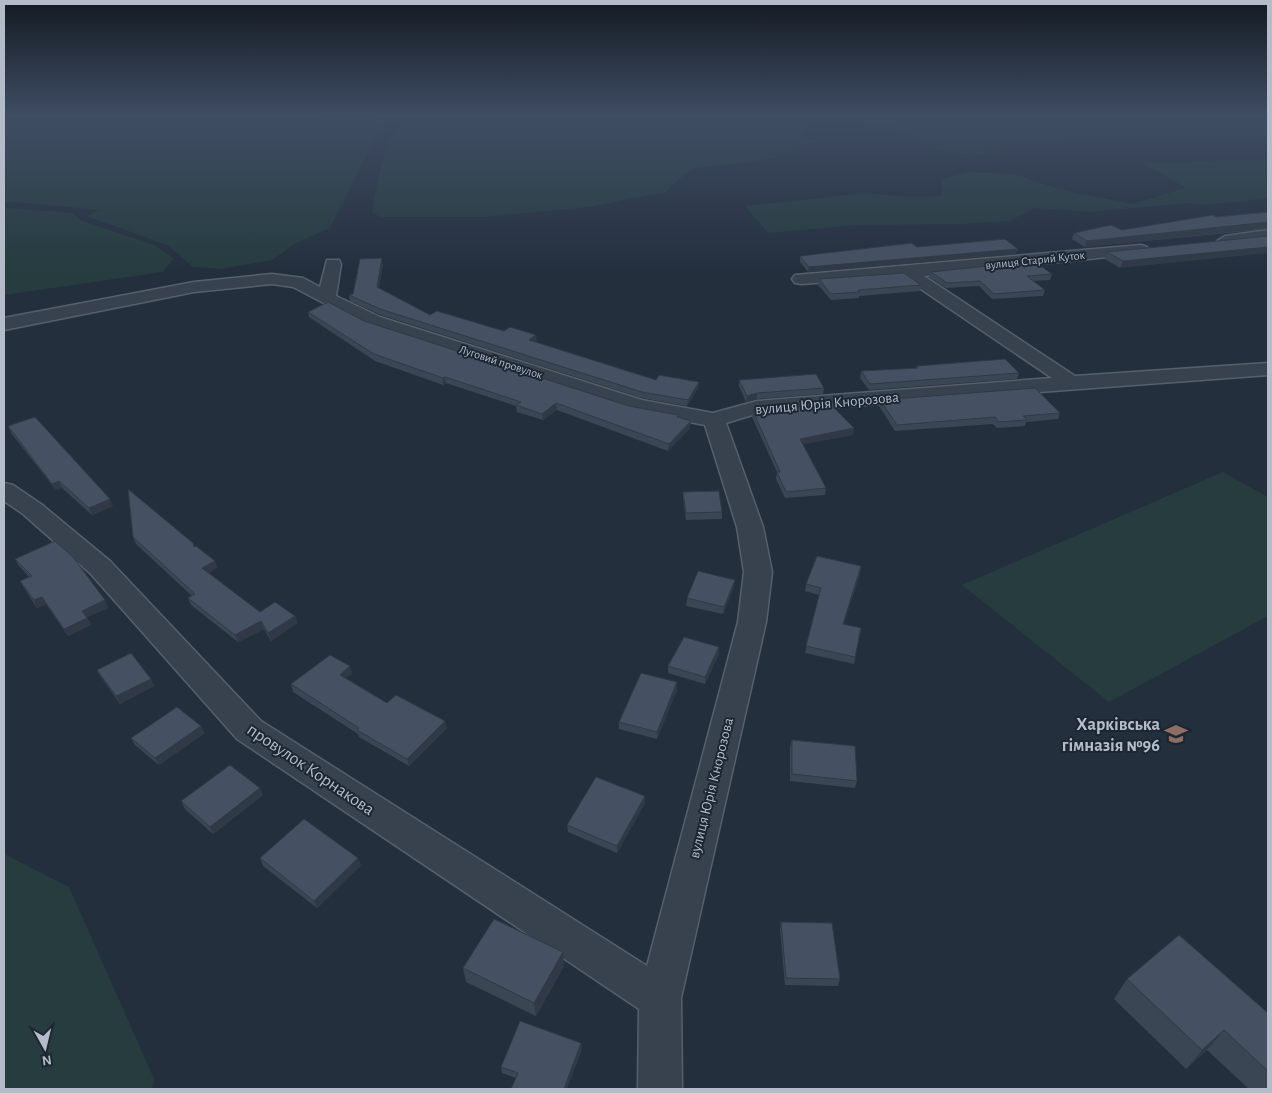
<svg xmlns="http://www.w3.org/2000/svg" width="1272" height="1093" viewBox="0 0 1272 1093" font-family="'Alegreya Sans',sans-serif">
	<style>
		.green { fill: #263c3f }
		.lines { fill: none; stroke-linecap: round; stroke-linejoin: round }
		.street-casing { stroke: #565f6c; stroke-width: 3 }
		.street { fill: #38414e; fill-rule: evenodd }
		.wall { fill: #3b4654 }
		.shaded-wall { fill: #303945 }
		.building { fill: #455162; stroke: #303945 }
		.labels { text-anchor: middle; stroke-width: 4; stroke-linejoin: round; paint-order: stroke }
		.far-street-label { font-size: 12px; fill: #b4bcc9; stroke: #1d2633 }
		.street-label { font-size: 15px; fill: #b4bcc9; stroke: #1d2633 }
		.near-poi-label { font-size: 18px; font-weight: bold; fill: #b4bcc9; stroke: #1d2633; text-anchor: end }
		.near-street-label { font-size: 18px; fill: #b4bcc9; stroke: #1d2633 }
	</style>
	<rect width="100%" height="100%" fill="#242f3e"/>
	<g class="green">
		<path d="M4 116H306L326 118H378V132L330 228 296 243 272 260 221 269 193 267 169 246 87 216 99 210 15 202 4 203Z"/>
		<path d="M415 116H1268V136L1212 139 1020 141 964 159 917 141 895 127 843 119 811 120 802 137 818 141 771 159 691 169 665 192 589 207 484 217H382L372 213C376 191 383 144 399 127 403 123 410 119 415 116Z"/>
		<path d="M1257 160 1268 161V198L1206 205 1189 203 1089 212 1035 208 1009 221 960 224 857 225 768 233 745 206 864 193 911 197 941 196 942 179 968 172 1014 174 1058 189 1132 204 1186 188 1141 162Z"/>
		<path d="M4 208 72 213 82 221 154 245 174 258 163 272 4 295Z"/>
		<path d="M1223 472 1268 497V616L1109 702 962 585Z"/>
		<path d="M4 854 69 887 155 1081 151 1089H4Z"/>
	</g>
	<g class="lines">
		<defs>
			<g id="street">
				<path d="M1268 230V240L1225 246 1217 241 1225 236Z"/>
				<path d="M1141 245 1147 247 1149 250 1147 253 924 276 1075 376 1268 363V375L759 413 726 423 763 527 772 572 766 622 681 998 682 1089H638L639 1009 237 739 90 573 23 514 4 501V483L13 485 41 504 110 561 261 721 647 966 738 622 744 572 737 527 705 425 630 411 366 325 293 287 272 284 194 292 4 330V318L194 282 272 274 303 278 320 287 327 260H339L341 264 336 296 380 317 642 400 713 413 757 401 1052 378 903 277 801 284 795 283 792 279 795 275Z"/>
			</g>
		</defs>
		<use href="#street" class="street-casing"/>
		<use href="#street" class="street"/>
	</g>
	<g class="wall">
		<path d="M1268 212V229L1085 247 1072 239 1074 233 1122 230 1216 217Z"/>
		<path d="M1268 236 1120 268 1105 259 1107 252Z"/>
		<path d="M917 247 1016 254 808 272 800 262V256Z"/>
		<path d="M383 264 379 288 430 315 537 341 536 342 656 380 698 388 687 406 642 398 381 315 350 301 349 295 353 294Z"/>
		<path d="M931 272 1052 274 1050 280 1033 281 1045 290 1043 296 992 299 979 286 946 288 929 277Z"/>
		<path d="M819 279 921 285 920 291 859 296V298L831 300 818 285Z"/>
		<path d="M308 312 364 321 629 406 678 415V418L690 428 668 451 557 410 543 420 517 412 516 406 446 383 443 385 375 361 309 317Z"/>
		<path d="M917 366 1019 373 1017 379 869 390 860 378 861 371 916 368Z"/>
		<path d="M739 380 824 388 823 394 757 399 746 402 739 386Z"/>
		<path d="M880 400 1060 413 1058 419 1026 422 1025 426 997 428 993 424 895 431 879 406Z"/>
		<path d="M753 411H837L853 435 803 444 826 488 825 495 785 498 776 479 777 472 752 417Z"/>
		<path d="M8 426 113 506 92 515 62 488 56 490 11 433Z"/>
		<path d="M683 492 722 512V519L686 520 683 498Z"/>
		<path d="M133 537 193 543 194 547 215 561 217 568 209 573 260 612 295 616 297 623 271 641 264 629 238 642 191 605 188 598 192 596 136 544Z"/>
		<path d="M15 559 105 600 108 608 87 617 91 625 68 636 46 604 37 608 24 588 20 581 29 577 19 566Z"/>
		<path d="M860 574 843 625 861 628 854 664 805 653 819 595 805 591 806 584Z"/>
		<path d="M734 587 723 614 686 606 687 598Z"/>
		<path d="M719 654 705 684 668 673V666Z"/>
		<path d="M97 670 154 686 120 704 101 677Z"/>
		<path d="M352 674 346 678 387 703 447 728 409 766 359 737 358 734 293 692 291 684Z"/>
		<path d="M677 682V690L657 739 619 729V722Z"/>
		<path d="M205 733 159 765 135 745 131 738Z"/>
		<path d="M792 740 857 781 855 788 790 781V747Z"/>
		<path d="M263 795 213 834 185 809 181 801Z"/>
		<path d="M645 796V803L617 853 568 832 567 825Z"/>
		<path d="M260 858 361 865 317 908 263 866Z"/>
		<path d="M781 922 840 979 838 986 785 985 780 929Z"/>
		<path d="M564 966 536 1016 466 982 463 968Z"/>
		<path d="M1127 979 1268 1013V1089H1249L1207 1050 1186 1069 1114 999Z"/>
		<path d="M581 1043 582 1050 516 1078 502 1073 501 1067Z"/>
	</g>
	<g class="shaded-wall">
		<path d="M1268 222V228L1085 247 1087 241Z"/>
		<path d="M1268 247V253L1120 268 1123 261Z"/>
		<path d="M1018 249 1016 254 808 272 809 267Z"/>
		<path d="M382 258 383 264 378 293 377 287Z"/>
		<path d="M536 335 537 341 530 346 529 340Z"/>
		<path d="M445 377 446 383 443 385V378Z"/>
		<path d="M699 382 698 388 687 406 688 400Z"/>
		<path d="M757 393V399L746 402 747 396Z"/>
		<path d="M556 403 557 410 543 420 542 414Z"/>
		<path d="M691 421 690 428 668 451 669 444Z"/>
		<path d="M854 428 853 435 800 445V439Z"/>
		<path d="M59 481 62 488 56 490 52 484Z"/>
		<path d="M110 499 113 506 92 515 89 508Z"/>
		<path d="M215 561 217 568 205 575 202 568Z"/>
		<path d="M861 566 860 574 841 632 843 624Z"/>
		<path d="M735 580 734 587 723 614 724 607Z"/>
		<path d="M42 597 46 604 37 608 34 600Z"/>
		<path d="M105 600 108 608 85 618 82 611Z"/>
		<path d="M295 616 297 623 271 641 268 633Z"/>
		<path d="M87 618 91 625 68 636 64 629Z"/>
		<path d="M261 621 264 629 238 642 235 635Z"/>
		<path d="M719 647V654L705 684V677Z"/>
		<path d="M350 666 352 674 342 682 340 675Z"/>
		<path d="M151 679 154 686 120 704 116 696Z"/>
		<path d="M677 682V690L657 739V732Z"/>
		<path d="M445 721 447 728 409 766 407 759Z"/>
		<path d="M201 726 205 733 159 765 155 758Z"/>
		<path d="M260 788 263 795 213 834 210 827Z"/>
		<path d="M645 796V803L617 853V846Z"/>
		<path d="M358 858 361 865 317 908 314 901Z"/>
		<path d="M563 952 564 966 536 1016 534 1003Z"/>
		<path d="M1224 1030 1207 1050 1186 1069 1202 1050Z"/>
		<path d="M581 1043 582 1050 567 1089H564Z"/>
	</g>
	<g class="building">
		<path d="M1268 212V222L1087 241 1074 233 1111 225 1122 230 1213 215 1216 217Z"/>
		<path d="M1268 236V247L1123 261 1107 252Z"/>
		<path d="M1005 239 1018 249 809 267 800 256 912 243 917 247Z"/>
		<path d="M382 258 377 287 430 315 437 311 504 331 510 327 536 335 529 340 656 380 659 375 699 382 688 400 642 392 380 309 349 295 353 294 360 259Z"/>
		<path d="M1034 261 1052 274 1027 276 1045 290 994 294 980 281 947 283 931 272Z"/>
		<path d="M904 273 921 285 858 290 860 292 831 294 819 279Z"/>
		<path d="M328 302 364 321 629 406 678 415 677 417 691 421 669 444 556 403 542 414 516 405 521 402 445 377 443 378 374 354 308 312Z"/>
		<path d="M1005 359 1019 373 870 384 861 371 918 368 917 366Z"/>
		<path d="M816 374 824 388 757 393 747 396 739 380Z"/>
		<path d="M1035 388 1060 413 1023 416 1027 420 998 422 995 417 897 425 880 400Z"/>
		<path d="M833 403 837 411 854 428 800 439 826 488 786 492 777 472H780L753 411Z"/>
		<path d="M35 417 110 499 89 508 59 481 52 484 8 426Z"/>
		<path d="M128 489 193 543 194 547 196 546 215 561 202 568 260 612 275 602 295 616 268 633 261 621 235 635 188 598 195 594 133 537Z"/>
		<path d="M719 491 722 512 686 513 683 492Z"/>
		<path d="M55 541 73 557 105 600 82 611 87 618 64 629 42 597 34 600 20 581 32 576 15 559Z"/>
		<path d="M817 556 861 566 843 624 861 628 855 657 806 646 821 588 806 584Z"/>
		<path d="M698 571 735 580 724 607 687 598Z"/>
		<path d="M684 637 719 647 705 677 668 666Z"/>
		<path d="M131 653 151 679 116 696 97 670Z"/>
		<path d="M330 655 350 666 340 675 387 703 396 695 445 721 407 759 357 730 359 728 291 684Z"/>
		<path d="M641 673 677 682 657 732 619 722Z"/>
		<path d="M177 707 201 726 155 758 131 738Z"/>
		<path d="M792 740 855 746 857 781 792 774Z"/>
		<path d="M230 765 260 788 210 827 181 801Z"/>
		<path d="M596 777 645 796 617 846 567 825Z"/>
		<path d="M304 819 358 858 314 901 260 858Z"/>
		<path d="M494 919 563 952 534 1003 463 968Z"/>
		<path d="M781 922 832 923 840 979 786 978Z"/>
		<path d="M1179 935 1268 1013V1071L1224 1030 1202 1050 1127 979Z"/>
		<path d="M520 1021 581 1043 564 1089H511L518 1073 501 1067Z"/>
	</g>
	<linearGradient id="sky" x2="0" y2="1"><stop stop-color="#141a22"/><stop offset="0.43" stop-color="#3f4d63"/><stop offset="1" stop-color="#3f4d63" stop-opacity="0"/></linearGradient>
	<rect width="1272" height="269" fill="url(#sky)"/>
	<defs>
		<symbol id="school-bare" viewBox="-9 -9 18 18"><path d="M0-5L7-2L0 1L-7-2ZM-4 1L0 2.5L4 1V4Q0 6-4 4Z" fill="#8d6e63" stroke="#1d2633" stroke-width="2.5" paint-order="stroke"/></symbol>
	</defs>
	<g fill-rule="evenodd">
		<use href="#school-bare" x="1160" y="718" width="32" height="32"/>
	</g>
	<g class="labels">
		<g class="far-street-label">
			<text transform="translate(1035 260) rotate(-6)" y="4">вулиця Старий Куток</text>
			<text transform="translate(501 362) rotate(18)" y="4">Луговий провулок</text>
		</g>
		<g class="street-label">
			<text transform="translate(827 403) rotate(-5)" y="5">вулиця Юрія Кнорозова</text>
			<text transform="translate(711 788) rotate(-76)" y="5">вулиця Юрія Кнорозова</text>
		</g>
		<g class="near-poi-label">
			<text x="1160" y="730">Харківська<tspan x="1160" dy="21">гімназія №96</tspan></text>
		</g>
		<g class="near-street-label">
			<text transform="translate(311 769) rotate(34)" y="6">провулок Корнакова</text>
		</g>
	</g>
	<rect width="1272" height="1093" fill="none" stroke="#b4bcc9" stroke-width="10"/>
	<g transform="translate(45 1048) rotate(172)" stroke="#1d2633" stroke-width="4" paint-order="stroke">
	<path d="M0-4L9 19L0 12L-9 19Z" fill="#b4bcc9"/>
	<text y="-8" font-size="14" font-weight="bold" text-anchor="middle" fill="#b4bcc9">N</text>
	</g>
</svg>
